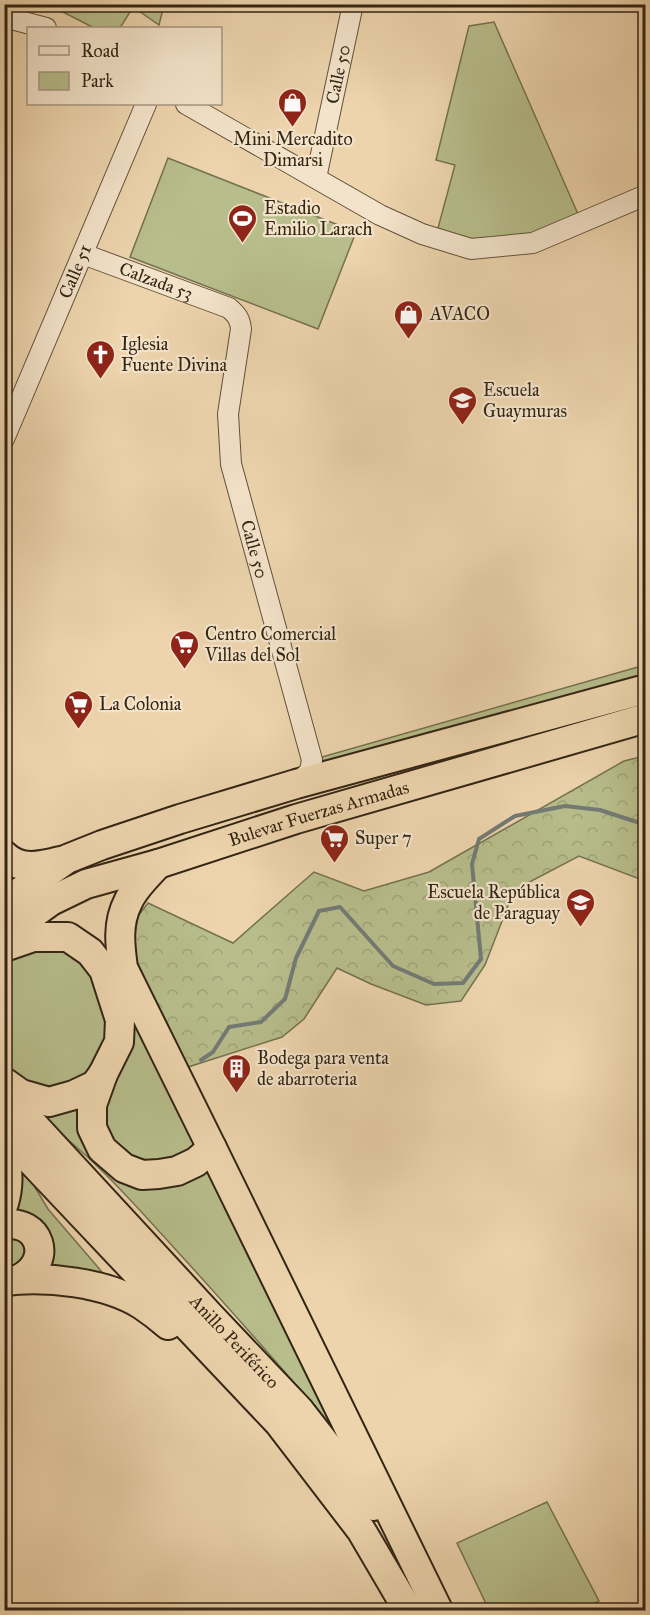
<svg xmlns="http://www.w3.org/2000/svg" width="650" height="1615" viewBox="0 0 650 1615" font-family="'IM FELL Great Primer',serif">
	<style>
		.forest { fill: url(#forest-crowns); stroke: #747150; stroke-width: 1.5 }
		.park { fill: #b7bd8b; stroke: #747150; stroke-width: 1.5 }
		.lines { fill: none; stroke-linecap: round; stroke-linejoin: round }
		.stream { stroke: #737b75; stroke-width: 4 }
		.minor-casing { stroke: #61513a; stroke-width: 22 }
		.highway-casing { stroke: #322514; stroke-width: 32 }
		.minor { stroke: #f3e3ca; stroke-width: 20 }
		.highway { stroke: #edd4ad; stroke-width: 28 }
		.labels { text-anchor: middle; stroke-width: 4.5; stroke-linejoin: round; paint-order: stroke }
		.street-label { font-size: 18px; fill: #322514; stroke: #f3e3ca }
		.poi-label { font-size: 18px; fill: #322514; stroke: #f3e3ca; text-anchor: start }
	</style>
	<defs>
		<pattern id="forest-crowns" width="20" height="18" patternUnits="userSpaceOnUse" patternTransform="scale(1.5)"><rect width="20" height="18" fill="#b7bd8b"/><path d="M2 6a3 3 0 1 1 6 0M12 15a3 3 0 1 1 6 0" fill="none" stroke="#9ea277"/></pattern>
	</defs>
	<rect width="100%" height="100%" fill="#edd4ad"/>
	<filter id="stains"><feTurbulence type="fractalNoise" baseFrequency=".00333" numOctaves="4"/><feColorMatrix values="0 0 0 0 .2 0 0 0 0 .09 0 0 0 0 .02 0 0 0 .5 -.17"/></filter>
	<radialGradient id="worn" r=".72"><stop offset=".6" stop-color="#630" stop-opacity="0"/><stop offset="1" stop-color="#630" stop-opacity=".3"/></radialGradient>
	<path class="forest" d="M645 756V881L579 856 514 890 485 965 461 1001 426 1005 371 984 337 968 304 1019 282 1037 185 1068 136 959 134 938 138 916 148 903 233 943 314 872 364 891 429 872 624 761Z"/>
	<g class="park">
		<path d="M58 5V4L164 5 159 25 133 7 120 28H94L59 10Z"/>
		<path d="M494 22 578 214 532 235 472 242 438 228 455 165 436 160 469 26Z"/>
		<path d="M168 158 356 232 318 329 130 257Z"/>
		<path d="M645 665V684L326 772 322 757Z"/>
		<path d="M70 948 92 966 111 1036 91 1077 52 1092 5 1074 4 961 26 949Z"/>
		<path d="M129 1010 199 1145 185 1158 138 1162 116 1149 106 1133 104 1115 109 1090 122 1069 128 1043Z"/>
		<path d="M77 1104 86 1113 147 1188C173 1187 184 1185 206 1170L349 1446C292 1380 235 1314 176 1250 131 1200 86 1149 31 1111Z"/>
		<path d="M17 1168 33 1184 48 1209 102 1272 121 1285 42 1270 8 1209Z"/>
		<path d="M5 1237 22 1240C29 1254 20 1266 5 1269Z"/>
		<path d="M547 1502 599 1601 581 1610H489L457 1543Z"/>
	</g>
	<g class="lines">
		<path class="stream" d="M201 1060 213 1052 229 1027 261 1022 285 999 296 958 319 911 340 907 393 966 434 984 463 983 481 959 472 864 479 839 515 816 565 806 600 810 646 825"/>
		<defs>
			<g id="minor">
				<path d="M4 17 46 28"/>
				<path d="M186 104 380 215 422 234 471 249 533 243 646 195"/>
				<path id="s1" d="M316 178 353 4"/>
				<path id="s2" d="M83 254 229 308C237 315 240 319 241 329L228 414 231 464 312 760 310 771 296 784"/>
				<path id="s3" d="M4 439 146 104"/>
			</g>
			<g id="highway">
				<path d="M4 855C19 871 41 866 60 861"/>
				<path d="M158 864C147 876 134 888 128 902 117 923 120 946 123 968L212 1148 438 1610"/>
				<path d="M4 903 67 859 102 845 180 819 296 784 646 689"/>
				<path id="s4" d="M4 938 22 922 51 901 86 884 158 864 296 819 646 718"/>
				<path d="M4 947 33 937H68L90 952 104 970 120 1020 119 1042 103 1074 95 1085 74 1095 49 1102 21 1094 4 1082"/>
				<path d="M103 1074 92 1105V1128L102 1149 124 1168 142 1175 159 1174 177 1171 196 1162 212 1148"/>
				<path id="s5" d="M4 1093 210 1316 300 1411 374 1506"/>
				<path d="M4 1132 279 1423 361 1530 408 1610"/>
				<path d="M4 1154C9 1172 9 1186 4 1203"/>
				<path d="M4 1225C39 1218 55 1261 19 1279"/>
				<path d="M4 1281C47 1276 105 1282 142 1305 151 1311 160 1318 168 1325"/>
			</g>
		</defs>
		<use href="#minor" class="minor-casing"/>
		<use href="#highway" class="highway-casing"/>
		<use href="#minor" class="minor"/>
		<use href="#highway" class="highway"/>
	</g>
	<defs>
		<symbol id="shop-pin" viewBox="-11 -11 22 30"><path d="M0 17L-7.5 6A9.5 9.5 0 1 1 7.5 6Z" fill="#8f2418" stroke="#f3e3ca"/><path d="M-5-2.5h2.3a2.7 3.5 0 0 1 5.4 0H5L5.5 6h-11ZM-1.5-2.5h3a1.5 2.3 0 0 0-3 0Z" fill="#fff"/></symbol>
		<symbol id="stadium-pin" viewBox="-11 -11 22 30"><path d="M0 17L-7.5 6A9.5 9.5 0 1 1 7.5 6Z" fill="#8f2418" stroke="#f3e3ca"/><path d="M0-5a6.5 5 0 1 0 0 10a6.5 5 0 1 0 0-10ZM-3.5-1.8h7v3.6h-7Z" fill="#fff"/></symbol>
		<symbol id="church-pin" viewBox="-11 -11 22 30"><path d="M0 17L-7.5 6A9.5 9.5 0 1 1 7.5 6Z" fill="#8f2418" stroke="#f3e3ca"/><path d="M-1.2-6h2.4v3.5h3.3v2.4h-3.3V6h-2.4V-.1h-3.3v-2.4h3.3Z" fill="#fff"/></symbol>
		<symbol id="school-pin" viewBox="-11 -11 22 30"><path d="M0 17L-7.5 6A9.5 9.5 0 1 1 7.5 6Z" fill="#8f2418" stroke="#f3e3ca"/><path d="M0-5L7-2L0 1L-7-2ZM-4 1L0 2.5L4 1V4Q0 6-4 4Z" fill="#fff"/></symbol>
		<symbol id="supermarket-pin" viewBox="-11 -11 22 30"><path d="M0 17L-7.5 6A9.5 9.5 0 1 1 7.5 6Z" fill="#8f2418" stroke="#f3e3ca"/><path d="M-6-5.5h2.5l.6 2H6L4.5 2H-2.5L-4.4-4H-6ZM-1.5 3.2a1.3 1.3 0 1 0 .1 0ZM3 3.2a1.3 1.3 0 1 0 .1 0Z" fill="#fff"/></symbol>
		<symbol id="building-pin" viewBox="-11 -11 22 30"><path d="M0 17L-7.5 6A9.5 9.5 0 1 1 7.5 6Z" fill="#8f2418" stroke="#f3e3ca"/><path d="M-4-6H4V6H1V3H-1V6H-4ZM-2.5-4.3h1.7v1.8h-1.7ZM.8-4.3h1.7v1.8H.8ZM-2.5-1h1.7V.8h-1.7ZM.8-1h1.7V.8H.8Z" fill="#fff"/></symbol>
	</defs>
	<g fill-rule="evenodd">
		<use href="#shop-pin" x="276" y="86" width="33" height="45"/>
		<use href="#stadium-pin" x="226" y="202" width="33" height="45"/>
		<use href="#shop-pin" x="392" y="298" width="33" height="45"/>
		<use href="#church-pin" x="84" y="338" width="33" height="45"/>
		<use href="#school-pin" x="446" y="384" width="33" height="45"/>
		<use href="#supermarket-pin" x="168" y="628" width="33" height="45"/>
		<use href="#supermarket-pin" x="62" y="688" width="33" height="45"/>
		<use href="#supermarket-pin" x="318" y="822" width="33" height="45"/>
		<use href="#school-pin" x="564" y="886" width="33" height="45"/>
		<use href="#building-pin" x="220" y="1052" width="33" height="45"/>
	</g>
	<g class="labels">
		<g class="street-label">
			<text dy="6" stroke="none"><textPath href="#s1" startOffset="106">Calle 50</textPath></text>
			<text dy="6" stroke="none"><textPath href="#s3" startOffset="182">Calle 51</textPath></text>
			<text dy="6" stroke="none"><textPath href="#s2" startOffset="78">Calzada 53</textPath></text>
			<text dy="6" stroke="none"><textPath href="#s2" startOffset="405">Calle 50</textPath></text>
			<text dy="6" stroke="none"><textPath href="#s4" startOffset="342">Bulevar Fuerzas Armadas</textPath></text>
			<text dy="6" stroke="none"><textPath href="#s5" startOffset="339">Anillo Periférico</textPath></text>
		</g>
		<g class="poi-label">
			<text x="293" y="145" text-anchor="middle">Mini Mercadito<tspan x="293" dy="21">Dimarsi</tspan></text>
			<text x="264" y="214">Estadio<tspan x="264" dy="21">Emilio Larach</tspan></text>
			<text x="430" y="320">AVACO</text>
			<text x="121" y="350">Iglesia<tspan x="121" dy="21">Fuente Divina</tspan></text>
			<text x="483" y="396">Escuela<tspan x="483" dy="21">Guaymuras</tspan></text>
			<text x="205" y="640">Centro Comercial<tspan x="205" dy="21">Villas del Sol</tspan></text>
			<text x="99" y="710">La Colonia</text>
			<text x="355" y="844">Super 7</text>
			<text x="560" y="898" text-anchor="end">Escuela República<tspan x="560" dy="21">de Paraguay</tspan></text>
			<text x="257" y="1064">Bodega para venta<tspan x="257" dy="21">de abarroteria</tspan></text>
		</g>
	</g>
	<rect width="650" height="1615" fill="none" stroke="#edd4ad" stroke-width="24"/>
	<rect x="6" y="6" width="638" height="1603" fill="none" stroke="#322514" stroke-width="3"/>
	<rect x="12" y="12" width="626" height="1591" fill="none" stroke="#322514" stroke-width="1.5"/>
	<rect x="27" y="27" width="195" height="78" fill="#f3e3ca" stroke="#a69781" stroke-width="1.5"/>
	<rect x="39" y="46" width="30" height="9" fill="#f3e3ca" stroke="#a69781" stroke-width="1.5"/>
	<text x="81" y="57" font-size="18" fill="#322514">Road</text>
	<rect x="39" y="72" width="30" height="18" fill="#b7bd8b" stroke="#a69781" stroke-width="1.5"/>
	<text x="81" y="87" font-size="18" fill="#322514">Park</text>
	<rect width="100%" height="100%" filter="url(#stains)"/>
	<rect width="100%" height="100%" fill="url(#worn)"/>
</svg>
